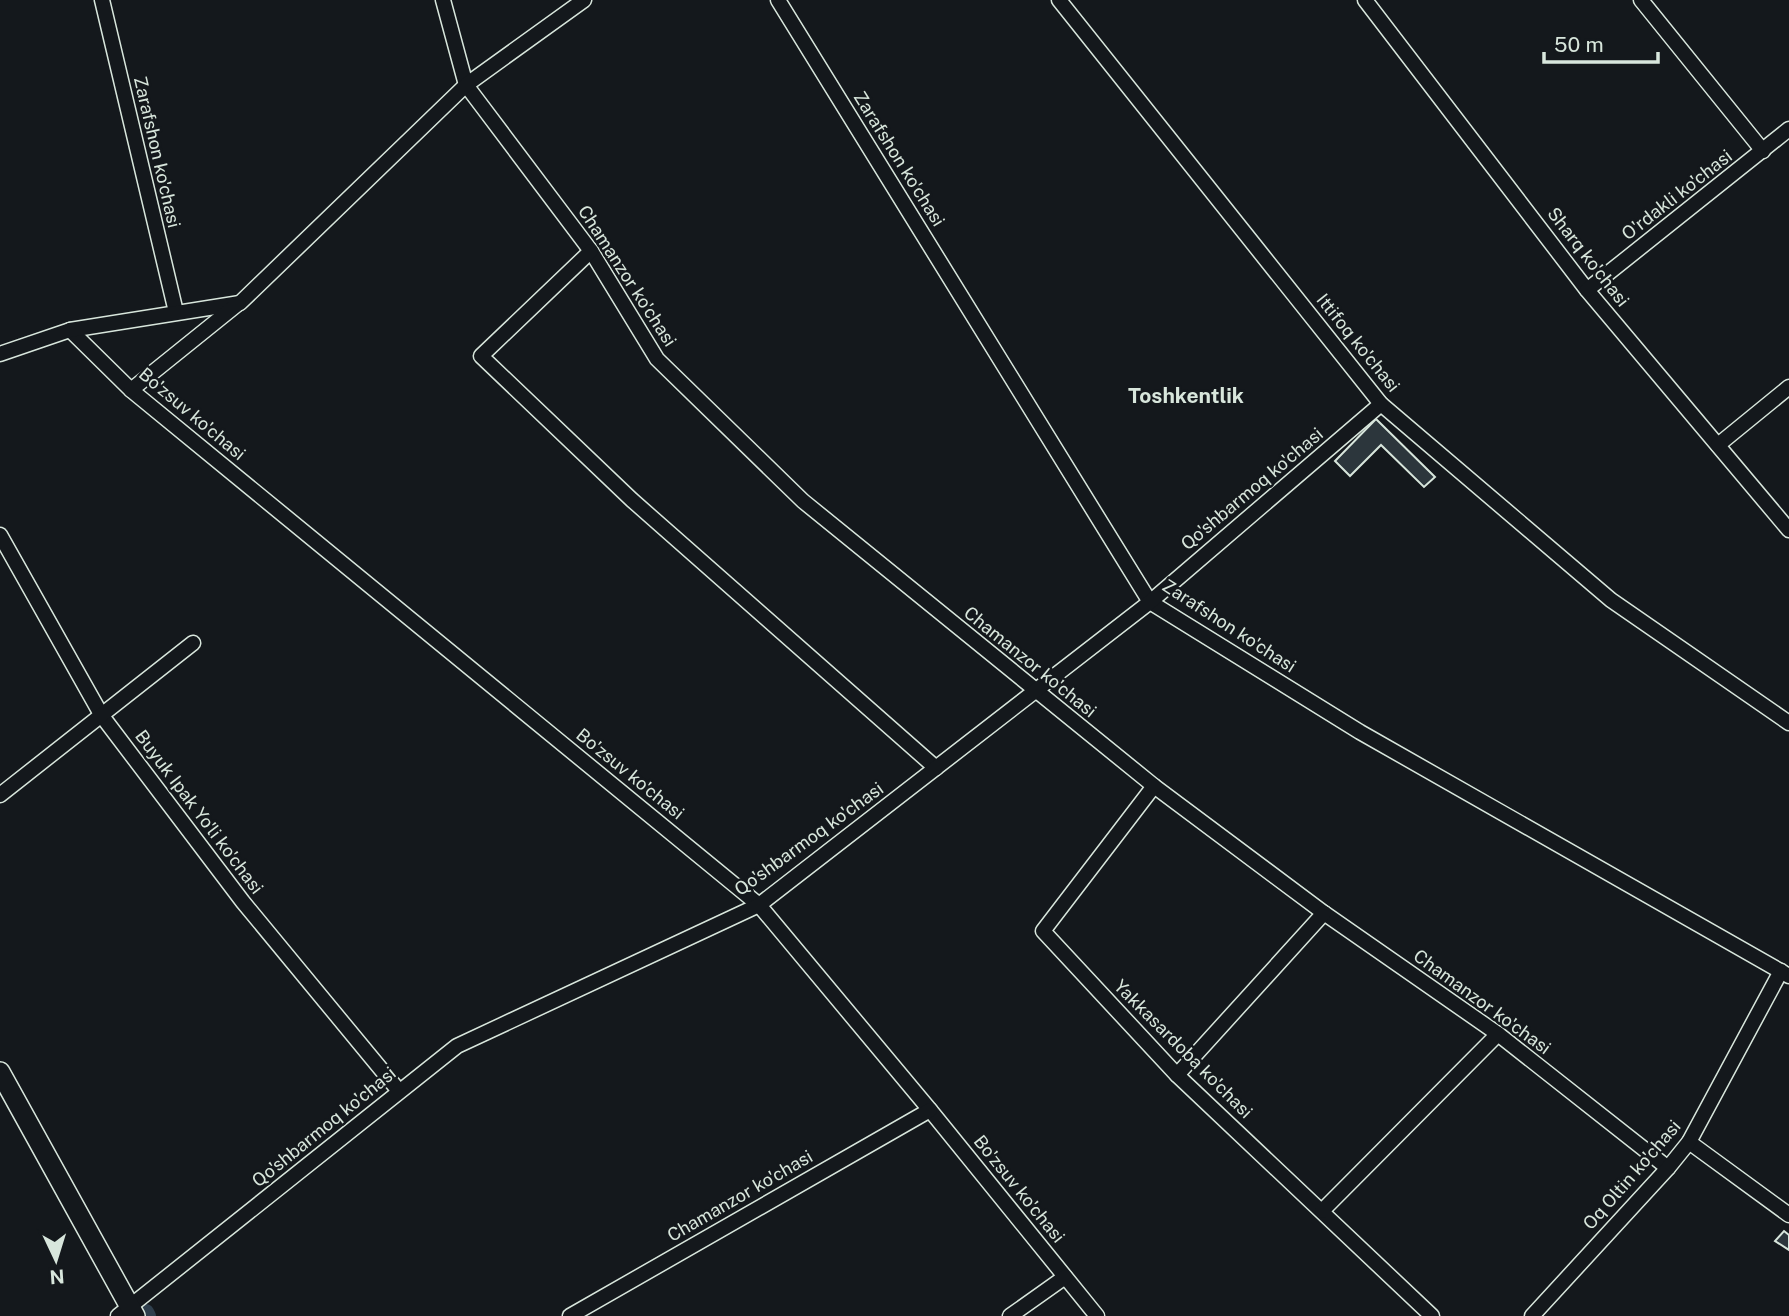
<svg xmlns="http://www.w3.org/2000/svg" width="1789" height="1316" viewBox="0 0 1789 1316" font-family="'Public Sans',sans-serif">
	<style>
		.lines { fill: none; stroke-linecap: round; stroke-linejoin: round }
		.canal { stroke: #2f3f4d; stroke-width: 16 }
		.building { fill: #2c363c; stroke: #d8e6dc; stroke-width: 2 }
		.street-casing { stroke: #d8e6dc; stroke-width: 17 }
		.secondary-casing { stroke: #d8e6dc; stroke-width: 22 }
		.street { stroke: #14181c; stroke-width: 14 }
		.secondary { stroke: #14181c; stroke-width: 19 }
		.labels { text-anchor: middle; stroke-width: 5; stroke-linejoin: round; paint-order: stroke }
		.street-label { font-size: 18px; fill: #d8e6dc; stroke: #14181c }
		.quarter-label { font-size: 21px; font-weight: bold; fill: #d8e6dc; stroke: #14181c }
	</style>
	<rect width="100%" height="100%" fill="#14181c"/>
	<g class="lines">
		<path class="canal" d="M146 1312 148 1316"/>
	</g>
	<g class="building">
		<path d="M1376 419 1435 477 1424 487 1381 445 1350 476 1335 461Z"/>
		<path d="M1784 1231 1789 1235V1250L1775 1241Z"/>
	</g>
	<g class="lines">
		<defs>
			<g id="street">
				<path d="M102 0 176 312"/>
				<path d="M443 0 466 85 591 251 657 359 803 501 1154 786 1324 913 1498 1034 1668 1168"/>
				<path d="M778 0 1150 602 1360 732 1789 976"/>
				<path d="M1059 0 1381 404 1611 600 1789 723"/>
				<path d="M1365 0 1587 290 1789 530"/>
				<path d="M1641 0 1763 151"/>
				<path d="M591 251 481 356 632 500 936 768"/>
				<path d="M1587 290 1789 129"/>
				<path d="M70 330 131 390 759 905 930 1110 1097 1316"/>
				<path d="M0 354 70 330 240 303 466 85 584 0"/>
				<path d="M131 390 239 303"/>
				<path d="M1718 445 1789 387"/>
				<path d="M0 535 102 716 243 902 399 1091"/>
				<path d="M1154 786 1043 931 1177 1075 1432 1316"/>
				<path d="M0 795 193 643"/>
				<path d="M1177 1075 1324 913"/>
				<path d="M1689 1142 1789 1215"/>
				<path d="M1322 1211 1498 1034"/>
				<path d="M118 1316 457 1046 759 905 1150 602 1381 404"/>
				<path d="M570 1316 930 1110"/>
				<path d="M1010 1316 1065 1277"/>
				<path d="M1532 1316 1668 1168 1689 1142 1781 971"/>
			</g>
			<path id="secondary" d="M0 1072 135 1316"/>
		</defs>
		<use href="#street" class="street-casing"/>
		<use href="#secondary" class="secondary-casing"/>
		<use href="#street" class="street"/>
		<use href="#secondary" class="secondary"/>
	</g>
	<g class="labels">
		<g class="street-label">
			<text transform="translate(157 152) rotate(77)" y="6">Zarafshon ko'chasi</text>
			<text transform="translate(899 159) rotate(58)" y="6">Zarafshon ko'chasi</text>
			<text transform="translate(1677 195) rotate(-38)" y="6">O'rdakli ko'chasi</text>
			<text transform="translate(1588 257) rotate(52)" y="6">Sharq ko'chasi</text>
			<text transform="translate(627 276) rotate(57)" y="6">Chamanzor ko'chasi</text>
			<text transform="translate(1358 343) rotate(51)" y="6">Ittifoq ko'chasi</text>
			<text transform="translate(192 414) rotate(40)" y="6">Bo'zsuv ko'chasi</text>
			<text transform="translate(1252 489) rotate(-40)" y="6">Qo'shbarmoq ko'chasi</text>
			<text transform="translate(1229 626) rotate(33)" y="6">Zarafshon ko'chasi</text>
			<text transform="translate(1030 662) rotate(39)" y="6">Chamanzor ko'chasi</text>
			<text transform="translate(630 774) rotate(39)" y="6">Bo'zsuv ko'chasi</text>
			<text transform="translate(199 812) rotate(53)" y="6">Buyuk Ipak Yo'li ko'chasi</text>
			<text transform="translate(809 839) rotate(-36)" y="6">Qo'shbarmoq ko'chasi</text>
			<text transform="translate(1482 1002) rotate(36)" y="6">Chamanzor ko'chasi</text>
			<text transform="translate(1183 1049) rotate(45)" y="6">Yakkasardoba ko'chasi</text>
			<text transform="translate(324 1127) rotate(-39)" y="6">Qo'shbarmoq ko'chasi</text>
			<text transform="translate(1632 1175) rotate(-49)" y="6">Oq Oltin ko'chasi</text>
			<text transform="translate(1019 1189) rotate(51)" y="6">Bo'zsuv ko'chasi</text>
			<text transform="translate(740 1196) rotate(-30)" y="6">Chamanzor ko'chasi</text>
		</g>
		<g class="quarter-label">
			<text x="1186" y="403">Toshkentlik</text>
		</g>
	</g>
	<g transform="translate(56 1260) rotate(176)" stroke="#14181c" stroke-width="5" paint-order="stroke">
	<path d="M0-5L12 26L0 18L-12 26Z" fill="#d8e6dc"/>
	<text y="-10" font-size="19" font-weight="bold" text-anchor="middle" fill="#d8e6dc">N</text>
	</g>
	<path d="M1544 52v10h114v-10" fill="none" stroke="#d8e6dc" stroke-width="3.5"/>
	<text x="1554" y="52" font-size="21" fill="#d8e6dc" stroke="#14181c" stroke-width="5" paint-order="stroke">50 m</text>
</svg>
